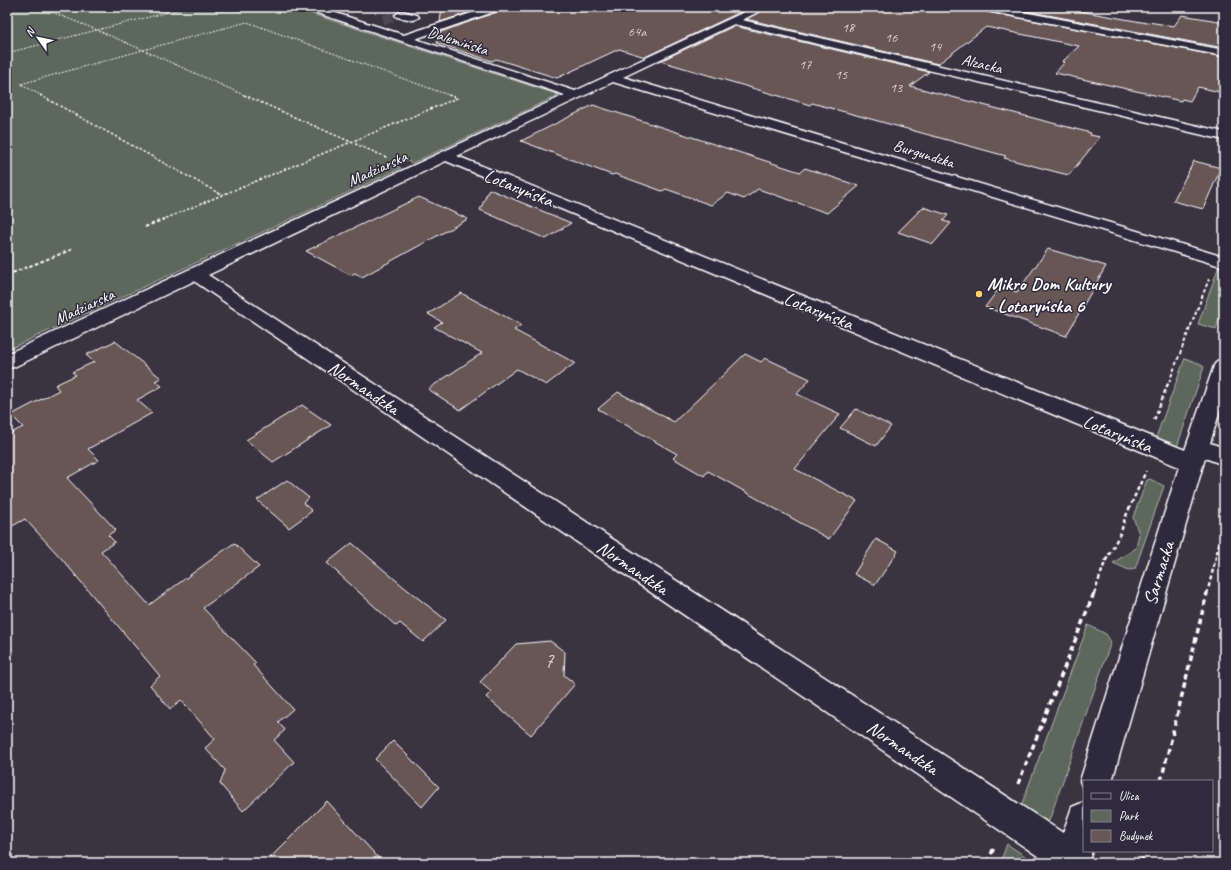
<svg xmlns="http://www.w3.org/2000/svg" width="1231" height="870" viewBox="0 0 1231 870" font-family="Caveat,sans-serif">
	<style>
		.green { fill: #5d675c; stroke: #aeb3ae }
		.building { fill: #675755; stroke: #fff }
		.lines { fill: none; stroke-linecap: round; stroke-linejoin: round }
		.street-tunnel { stroke: #4e4755; stroke-width: 10; stroke-dasharray: 10 5; stroke-linecap: butt }
		.street-casing { stroke: #fff; stroke-width: 3 }
		.path-far4 { stroke: #fff; stroke-width: 1; stroke-dasharray: 2 1.5; stroke-linecap: butt }
		.path-far3 { stroke: #fff; stroke-width: 1.5; stroke-dasharray: 2.5 2; stroke-linecap: butt }
		.path-far2 { stroke: #fff; stroke-width: 2; stroke-dasharray: 3.5 2.5; stroke-linecap: butt }
		.path-far1 { stroke: #fff; stroke-width: 2.5; stroke-dasharray: 4 3; stroke-linecap: butt }
		.path { stroke: #fff; stroke-width: 3.5; stroke-dasharray: 5.5 4; stroke-linecap: butt }
		.street { fill: #2f2a3d; fill-rule: evenodd }
		.poi-dot { fill: #ffd166; stroke: #2f2a3d; stroke-width: 1.5 }
		.labels { text-anchor: middle; stroke-width: 3; stroke-linejoin: round; paint-order: stroke }
		.far-number-label { font-size: 14px; fill: #d9d5d4 }
		.far-street-label { font-size: 16px; fill: #fff; stroke: #2f2a3d }
		.street-label { font-size: 19px; fill: #fff; stroke: #2f2a3d }
		.poi-label { font-size: 19px; font-weight: bold; fill: #fff; stroke: #2f2a3d; text-anchor: start }
		.near-number-label { font-size: 20px; fill: #d9d5d4 }
	</style>
	<rect width="100%" height="100%" fill="#3a3342"/>
	<filter id="ink" filterUnits="userSpaceOnUse"><feTurbulence type="fractalNoise" baseFrequency=".025" numOctaves="2"/><feDisplacementMap in="SourceGraphic" scale="8" xChannelSelector="R" yChannelSelector="G"/><feConvolveMatrix kernelMatrix="1 2 1 2 8 2 1 2 1" color-interpolation-filters="sRGB"/></filter>
	<g filter="url(#ink)">
		<g class="green">
			<path d="M17 7H291L559 95 412 163 403 159 393 164 401 168 7 350V10Z"/>
			<path d="M1220 263 1224 264V304L1216 329 1198 324Z"/>
			<path d="M1185 358 1200 364 1204 367 1177 447 1171 446 1155 440Z"/>
			<path d="M1150 479 1164 486 1135 569 1129 570 1113 563 1136 548 1139 534 1133 517 1147 480Z"/>
			<path d="M1088 625 1106 634 1111 642 1049 821 1042 823 1020 809Z"/>
			<path d="M1007 844 1028 858 1030 863H1000Z"/>
		</g>
		<g class="building">
			<path d="M442 7H485L440 22Z"/>
			<path d="M506 7H751L645 57 619 49 557 78 496 59 492 61 437 43 438 33 502 10Z"/>
			<path d="M769 7H976L982 11 1224 57V93L1198 87 1190 101 1182 99 1181 101 1055 73 1065 62H1062L1079 46 986 27 938 64 746 19Z"/>
			<path d="M1005 7H1057L1147 23 1148 22 1174 26 1182 15 1224 22V48Z"/>
			<path d="M734 26 929 72 910 86 1091 133 1090 135 1100 137 1069 175 1060 173 1004 158 1006 156 812 103 810 105 660 61Z"/>
			<path d="M593 105 800 172 805 168 859 186 827 213 758 189 744 199 728 193 711 205 666 189 662 191 615 174 612 175 521 141Z"/>
			<path d="M1194 161 1221 168 1203 209 1173 201Z"/>
			<path d="M489 189 571 223 546 239 480 210Z"/>
			<path d="M419 197 468 219 362 277 355 273 350 275 306 251Z"/>
			<path d="M923 207 948 215 943 221 951 223 933 244 898 232Z"/>
			<path d="M1048 249 1106 266 1066 336 985 307 1001 286 1017 292Z"/>
			<path d="M461 293 521 325 514 330 575 363 546 385 517 369 460 410 428 389 482 353 434 327 442 322 428 314Z"/>
			<path d="M115 341 161 378 155 381 162 386 137 400 152 413 88 449 99 460 67 478 116 530 108 535 115 542 101 551 149 605 234 543 259 567 203 608 256 663 253 665 293 709 278 722 285 730 274 740 294 762 243 811 220 784 225 770 205 748 215 739 181 700 170 709 150 685 160 676 61 558 25 519 7 529V435L23 427 11 415 59 390 55 385 76 375 72 372 94 362 86 355Z"/>
			<path d="M745 354 761 362 765 358 810 379 797 394 840 414 795 469 857 501 829 539 708 471 704 476 673 458 677 454 598 409 618 392 674 422Z"/>
			<path d="M302 405 331 425 273 462 246 440Z"/>
			<path d="M856 409 891 426 876 446 840 428Z"/>
			<path d="M287 480 309 498 303 503 312 511 289 528 257 500Z"/>
			<path d="M876 539 898 551 875 585 854 574Z"/>
			<path d="M352 543 404 587 446 620 423 642 400 623 396 626 327 563Z"/>
			<path d="M550 641 565 652 564 675 575 684 531 735 486 697 491 692 480 682 516 644Z"/>
			<path d="M393 741 439 787 422 807 375 759Z"/>
			<path d="M327 801 383 863H265Z"/>
		</g>
		<g class="lines">
			<path class="street-tunnel" d="M383 20 400 15"/>
			<defs>
				<g id="street">
					<path d="M303 7H317L404 35 490 7H504L502 9 415 39 575 91 755 7H768L742 20 1224 132V140L734 24 623 77 1224 257V267L613 82 457 156 1185 450 1214 366 1217 361 1224 359V397L1210 443 1224 448V465L1205 458 1112 781H1084V791L1080 781 1179 467 446 161 208 275 1063 833 1072 807 1084 802V851H1092L1088 863H1048L194 281 14 367 7 368V354L565 95 305 9Z"/>
					<path d="M977 7H997L1224 50V56L982 10Z"/>
					<path d="M402 11 417 15 419 17 414 20 397 17 395 15Z"/>
				</g>
			</defs>
			<use href="#street" class="street-casing"/>
			<g class="path-far4">
				<path d="M39 7 97 30 189 7"/>
				<path d="M143 50 246 96"/>
				<path d="M143 50 247 22 451 96"/>
				<path d="M7 53 97 30 143 50"/>
				<path d="M42 96 21 84 143 50"/>
			</g>
			<g class="path-far3">
				<path d="M40 95 222 195 351 142"/>
				<path d="M244 95 351 142"/>
				<path d="M351 142 388 158"/>
				<path d="M351 142 457 98 448 95"/>
				<path d="M162 220 222 195"/>
			</g>
			<g class="path-far2">
				<path d="M145 227 164 219"/>
				<path d="M7 275 73 249"/>
				<path d="M1169 382 1209 279"/>
			</g>
			<g class="path-far1">
				<path d="M1154 420 1169 381"/>
				<path d="M1094 594 1105 562 1121 532 1125 518 1146 471"/>
				<path d="M1207 594 1224 524"/>
			</g>
			<g class="path">
				<path d="M1161 781 1207 593"/>
				<path d="M1018 784 1094 593"/>
				<path d="M988 863 994 847"/>
				<path d="M1141 863 1144 851"/>
			</g>
			<use href="#street" class="street"/>
		</g>
	</g>
	<circle class="poi-dot" cx="979" cy="294" r="4"/>
	<g class="labels">
		<g class="far-number-label">
			<text x="848" y="32">18</text>
			<text x="637" y="36">64a</text>
			<text x="891" y="42">16</text>
			<text x="935" y="51">14</text>
			<text x="805" y="69">17</text>
			<text x="841" y="79">15</text>
			<text x="896" y="92">13</text>
		</g>
		<g class="far-street-label">
			<text transform="translate(458 40) rotate(18)" y="6">Dalemińska</text>
			<text transform="translate(982 63) rotate(13)" y="6">Alzacka</text>
			<text transform="translate(924 153) rotate(17)" y="6">Burgundzka</text>
			<text transform="translate(377 168) rotate(-25)" y="6">Madziarska</text>
			<text transform="translate(84 306) rotate(-25)" y="6">Madziarska</text>
		</g>
		<g class="street-label">
			<text transform="translate(519 187) rotate(22)" y="7">Lotaryńska</text>
			<text transform="translate(819 310) rotate(22)" y="7">Lotaryńska</text>
			<text transform="translate(364 387) rotate(34)" y="7">Normandzka</text>
			<text transform="translate(1118 433) rotate(22)" y="7">Lotaryńska</text>
			<text transform="translate(633 567) rotate(34)" y="7">Normandzka</text>
			<text transform="translate(1158 573) rotate(-73)" y="7">Sarmacka</text>
			<text transform="translate(903 747) rotate(34)" y="7">Normandzka</text>
		</g>
		<g class="poi-label">
			<text x="987" y="290">Mikro Dom Kultury<tspan x="987" dy="22">- Lotaryńska 6</tspan></text>
		</g>
		<g class="near-number-label">
			<text x="549" y="667">7</text>
		</g>
	</g>
	<rect width="1231" height="870" fill="none" stroke="#2f2a3d" stroke-width="24"/>
	<rect x="12" y="12" width="1207" height="846" fill="none" stroke="#fff" stroke-width="1.5" filter="url(#ink)"/>
	<rect x="1083" y="780" width="130" height="72" fill="#2f2a3d" stroke="#827f8b"/>
	<rect x="1091" y="793" width="20" height="6" fill="#2f2a3d" stroke="#827f8b"/>
	<text x="1119" y="800" font-size="12" fill="#ffffff">Ulica</text>
	<rect x="1091" y="810" width="20" height="12" fill="#5d675c" stroke="#827f8b"/>
	<text x="1119" y="820" font-size="12" fill="#ffffff">Park</text>
	<rect x="1091" y="830" width="20" height="12" fill="#675755" stroke="#827f8b"/>
	<text x="1119" y="840" font-size="12" fill="#ffffff">Budynek</text>
	<g transform="translate(38 38) rotate(303)" stroke="#2f2a3d" stroke-width="3" paint-order="stroke">
	<path d="M0-3L7 15L0 10L-7 15Z" fill="#ffffff"/>
	<text y="-6" font-size="11" font-weight="bold" text-anchor="middle" fill="#ffffff">N</text>
	</g>
</svg>
